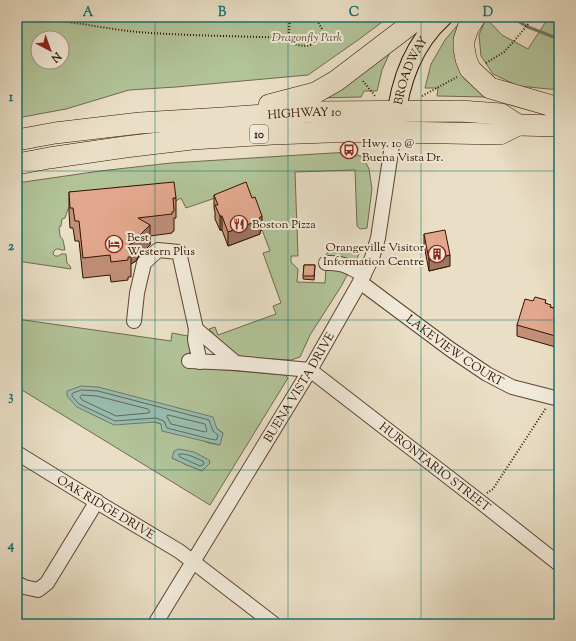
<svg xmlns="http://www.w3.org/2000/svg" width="576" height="641" viewBox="0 0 576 641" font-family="'Sorts Mill Goudy',serif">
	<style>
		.green { fill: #b2c399; stroke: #716a4c; fill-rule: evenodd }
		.water { fill: #98bdb0; stroke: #6e796a }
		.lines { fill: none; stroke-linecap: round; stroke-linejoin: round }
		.shore { stroke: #646858; stroke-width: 1 }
		.stream { stroke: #6e796a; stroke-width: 3 }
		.minor-casing { stroke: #5e4532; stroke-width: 16 }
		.major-casing { stroke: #301200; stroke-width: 20 }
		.highway-casing { stroke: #301200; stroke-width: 22 }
		.path { stroke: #301200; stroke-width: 2; stroke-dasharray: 1 2; stroke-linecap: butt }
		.minor { stroke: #f1eada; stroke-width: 14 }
		.major { stroke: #eadfc6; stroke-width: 18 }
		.highway { stroke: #eadfc6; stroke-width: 21 }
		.wall { fill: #c29079; stroke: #301200 }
		.shaded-wall { fill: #9e7663; stroke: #301200 }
		.building { fill: #e2a88d; stroke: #301200 }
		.grid { fill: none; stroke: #0f766e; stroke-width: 1; stroke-opacity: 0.55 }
		.labels { text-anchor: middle; stroke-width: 4; stroke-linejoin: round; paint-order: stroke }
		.shield { fill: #f1eada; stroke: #6a5341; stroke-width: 1 }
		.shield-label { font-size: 11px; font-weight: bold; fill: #301200 }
		.park-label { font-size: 12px; font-style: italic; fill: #5e5036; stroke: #f1eada }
		.street-label { font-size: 12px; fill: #301200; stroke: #f1eada }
		.poi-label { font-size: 12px; fill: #301200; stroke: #f1eada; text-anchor: start }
		.neatline { fill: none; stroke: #0f766e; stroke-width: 1.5 }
		.grid-label { font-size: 13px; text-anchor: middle; font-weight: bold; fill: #0f766e }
	</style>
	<rect width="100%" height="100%" fill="#eadfc6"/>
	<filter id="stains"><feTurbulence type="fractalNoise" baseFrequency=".005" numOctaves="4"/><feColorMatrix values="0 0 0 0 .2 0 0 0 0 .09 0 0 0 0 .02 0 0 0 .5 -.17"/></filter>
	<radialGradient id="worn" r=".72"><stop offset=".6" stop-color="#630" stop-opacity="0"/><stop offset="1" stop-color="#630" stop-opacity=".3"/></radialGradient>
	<g class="green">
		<path d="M17 17H389L358 40 308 75 176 87 129 90 66 109 17 118ZM38 38H62V62H38Z"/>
		<path d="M549 17H559V90L518 86 493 74 481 56 479 35 486 18 502 35 528 49Z"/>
		<path d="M461 21 488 97 437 96 438 88H425L431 64 445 40Z"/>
		<path d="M391 50 382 70 377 91H364L361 97 316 98Z"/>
		<path d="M349 152 363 157 369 169 372 189 367 228C362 229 360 230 357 226L355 170 295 172 298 256H291V262L298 269 297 282 325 283 326 268H335L348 273 342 285 310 335 300 357 291 360 239 357 231 354 209 329 215 327 218 335 276 314 273 306 281 303 263 253 270 251 255 211 218 197 186 208 181 198 174 202 68 209 65 218 62 219 61 226 59 227 60 236 63 240 65 250H61L59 249H56L54 251 53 254 55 256H59L61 254H66L67 263 70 266 71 269 17 261V183L100 171 171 163Z"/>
		<path d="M358 245 361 248 355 264 326 257 327 253 329 250Z"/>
		<path d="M17 319 171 341 172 333 188 336C190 342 194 349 188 354L187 367 285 375 288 378 210 505 17 387ZM155 422 217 429 223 433 219 445 209 443ZM172 458 210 463 202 471 187 465Z"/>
	</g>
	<g class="water">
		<path d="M81 386 98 387 213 417 217 429 223 433 220 445 162 431 161 424 155 422 114 425 77 407 67 396V391Z"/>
		<path d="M179 449 194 452 209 460 210 463 202 471 187 465 172 458 174 451Z"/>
	</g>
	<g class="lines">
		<g class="shore">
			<path d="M82 390 98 391 209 420 213 431 218 435 217 439 216 440 210 439 167 428 164 421 156 418 115 421 79 404 72 396V394L73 393Z"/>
			<path d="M82 395 97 396 148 409 150 412 148 413 116 416 82 400 80 397Z"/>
			<path d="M168 415 205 424 207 431 205 432 171 424 167 417Z"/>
			<path d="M179 454C187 453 195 458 203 461L204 464 200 466 180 457Z"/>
		</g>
		<path class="stream" d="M511 17 528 27 559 39"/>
		<defs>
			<g id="minor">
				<path d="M326 263C343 262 349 267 364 275"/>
				<path id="s1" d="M360 282 450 349 487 374 512 387 559 399"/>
				<path d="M134 321 137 293 144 263 158 250 179 252 196 329 236 363"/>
				<path d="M196 329 195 340 200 362"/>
				<path d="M189 361 236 363 310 370"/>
				<path id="s2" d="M310 370 478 500 559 564"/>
				<path id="s3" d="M17 453 87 496 179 551 274 624"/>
				<path d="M17 583 24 587 38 590 47 583 97 501"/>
				<path id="s4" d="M155 624 310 370 360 282 372 258 378 238 394 132"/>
			</g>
			<g id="major">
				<path id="s5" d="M395 125C399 84 412 45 443 17"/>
			</g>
			<g id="highway">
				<path d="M475 17 468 28 464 40V48L466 59 470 69 490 88 549 105 559 111"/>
				<path d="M269 105 315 93 336 81 420 17"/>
				<path id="s6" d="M17 140 55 133 140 123 223 118 307 112 460 111 501 114 518 125 559 126"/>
				<path d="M17 164 49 158 125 147 192 139 272 134 328 132H394L500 134 518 125"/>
			</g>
		</defs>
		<use href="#minor" class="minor-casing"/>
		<use href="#major" class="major-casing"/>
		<use href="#highway" class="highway-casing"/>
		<g class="path">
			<path d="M290 17 289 32 293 44C309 48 318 46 322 29L315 17"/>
			<path d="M17 18C26 18 35 18 44 19 76 22 107 29 138 32 189 36 240 36 291 38"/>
			<path d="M486 63 504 52 515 40 534 17"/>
			<path d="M363 81 375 96"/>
			<path d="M422 96 457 77"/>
			<path d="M487 493 493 489 546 408"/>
			<path d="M554 624 559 618"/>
		</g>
		<use href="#minor" class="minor"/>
		<use href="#major" class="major"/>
		<use href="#highway" class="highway"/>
	</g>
	<g class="wall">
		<path d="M69 192 176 198V218H174V231L172 232V233L150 236V245L138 257 136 261 131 264V277H128V280L111 282 110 275 83 278 79 241H75L73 228H70L69 212Z"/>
		<path d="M214 195 252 198 262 230 260 231V234L228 246 222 230H220L215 219V212L214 208Z"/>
		<path d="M424 234 450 266 429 271 424 245Z"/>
		<path d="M304 265H315L314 280 303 279Z"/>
		<path d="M533 301 546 303 551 307 559 310V348L517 336V325Z"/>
	</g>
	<g class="shaded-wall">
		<rect x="220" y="216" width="2" height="14"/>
		<path d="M262 216V230L260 231V234L228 246V232Z"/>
		<path d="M150 225V245L138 257 136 261 131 264V257L129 245Z"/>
		<path d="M450 255V266L429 271V260Z"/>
	</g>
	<g class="building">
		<path d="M174 182 176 198H173L174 211 172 212V214L138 218 150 225 138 237 136 241 129 245 131 257H128V260L111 262 110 255 83 258 79 221H75L73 208H70L69 192Z"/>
		<path d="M246 182 252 198 255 197 262 216 259 218 260 220 228 232 222 216H220L215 205H218L214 195Z"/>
		<path d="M445 230 450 255 429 260 424 234Z"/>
		<path d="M304 265H315L314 276H303Z"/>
		<path d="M535 297 546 300 545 303 551 305 550 307 559 310V337L517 325 525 299 533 301Z"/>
	</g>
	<path class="grid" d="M155 17V624M288 17V624M421 17V624M17 171H559M17 320H559M17 470H559"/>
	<defs>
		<symbol id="bus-ring" viewBox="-11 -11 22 22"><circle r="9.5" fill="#f1eada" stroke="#8f2418" stroke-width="1.5"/><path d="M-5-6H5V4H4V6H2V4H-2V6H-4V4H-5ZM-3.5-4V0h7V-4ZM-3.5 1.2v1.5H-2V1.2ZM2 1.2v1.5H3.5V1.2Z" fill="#8f2418"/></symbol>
		<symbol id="restaurant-ring" viewBox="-11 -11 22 22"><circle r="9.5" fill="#f1eada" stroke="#8f2418" stroke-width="1.5"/><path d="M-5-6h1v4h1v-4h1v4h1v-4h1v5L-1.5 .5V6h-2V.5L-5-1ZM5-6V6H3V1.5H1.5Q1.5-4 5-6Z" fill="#8f2418"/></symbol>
		<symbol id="hotel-ring" viewBox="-11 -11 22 22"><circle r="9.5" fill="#f1eada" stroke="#8f2418" stroke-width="1.5"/><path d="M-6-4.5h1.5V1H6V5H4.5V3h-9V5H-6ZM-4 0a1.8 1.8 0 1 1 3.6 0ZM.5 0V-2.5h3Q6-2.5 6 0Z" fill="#8f2418"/></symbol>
		<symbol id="building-ring" viewBox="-11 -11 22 22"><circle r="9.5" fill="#f1eada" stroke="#8f2418" stroke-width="1.5"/><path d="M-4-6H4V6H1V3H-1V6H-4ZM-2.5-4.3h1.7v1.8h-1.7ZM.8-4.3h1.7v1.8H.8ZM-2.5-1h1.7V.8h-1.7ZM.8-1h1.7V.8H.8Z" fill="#8f2418"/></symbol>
	</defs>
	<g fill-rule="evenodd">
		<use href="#bus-ring" x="339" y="140" width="20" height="20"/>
		<use href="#restaurant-ring" x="229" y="214" width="20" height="20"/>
		<use href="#hotel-ring" x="104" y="234" width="20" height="20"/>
		<use href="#building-ring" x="427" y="244" width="20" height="20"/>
	</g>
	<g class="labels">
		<rect class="shield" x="250" y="125" width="18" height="18" rx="3"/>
		<g class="shield-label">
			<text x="259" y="138">10</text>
		</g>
		<g class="park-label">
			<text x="307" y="41">Dragonfly Park</text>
		</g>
		<g class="street-label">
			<text dy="4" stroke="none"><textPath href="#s5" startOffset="57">BROADWAY</textPath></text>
			<text dy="4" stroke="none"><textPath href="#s6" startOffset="289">HIGHWAY 10</textPath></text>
			<text dy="4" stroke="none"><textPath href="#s1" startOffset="117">LAKEVIEW COURT</textPath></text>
			<text dy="4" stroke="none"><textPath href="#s4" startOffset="277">BUENA VISTA DRIVE</textPath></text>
			<text dy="4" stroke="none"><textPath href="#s2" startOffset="158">HURONTARIO STREET</textPath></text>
			<text dy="4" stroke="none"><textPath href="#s3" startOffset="104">OAK RIDGE DRIVE</textPath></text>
		</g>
		<g class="poi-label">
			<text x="362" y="147">Hwy. 10 @<tspan x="362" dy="14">Buena Vista Dr.</tspan></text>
			<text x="252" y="228">Boston Pizza</text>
			<text x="127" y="241">Best<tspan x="127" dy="14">Western Plus</tspan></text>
			<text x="424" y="251" text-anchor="end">Orangeville Visitor<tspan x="424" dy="14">Information Centre</tspan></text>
		</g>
	</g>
	<rect width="576" height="641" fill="none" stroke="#eadfc6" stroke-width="44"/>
	<g transform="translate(50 50) rotate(139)"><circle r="19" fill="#f1eada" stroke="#a49483"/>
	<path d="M0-3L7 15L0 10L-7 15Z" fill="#8f2418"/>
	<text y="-6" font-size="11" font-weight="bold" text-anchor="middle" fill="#301200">N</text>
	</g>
	<rect x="22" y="22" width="532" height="597" class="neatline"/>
	<g class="grid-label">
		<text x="88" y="16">A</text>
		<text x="222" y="16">B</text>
		<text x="354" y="16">C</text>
		<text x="488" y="16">D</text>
		<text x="11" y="101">1</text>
		<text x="11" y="250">2</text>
		<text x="11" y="400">3</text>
		<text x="11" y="549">4</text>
	</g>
	<rect width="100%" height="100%" filter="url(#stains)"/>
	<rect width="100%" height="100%" fill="url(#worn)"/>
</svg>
